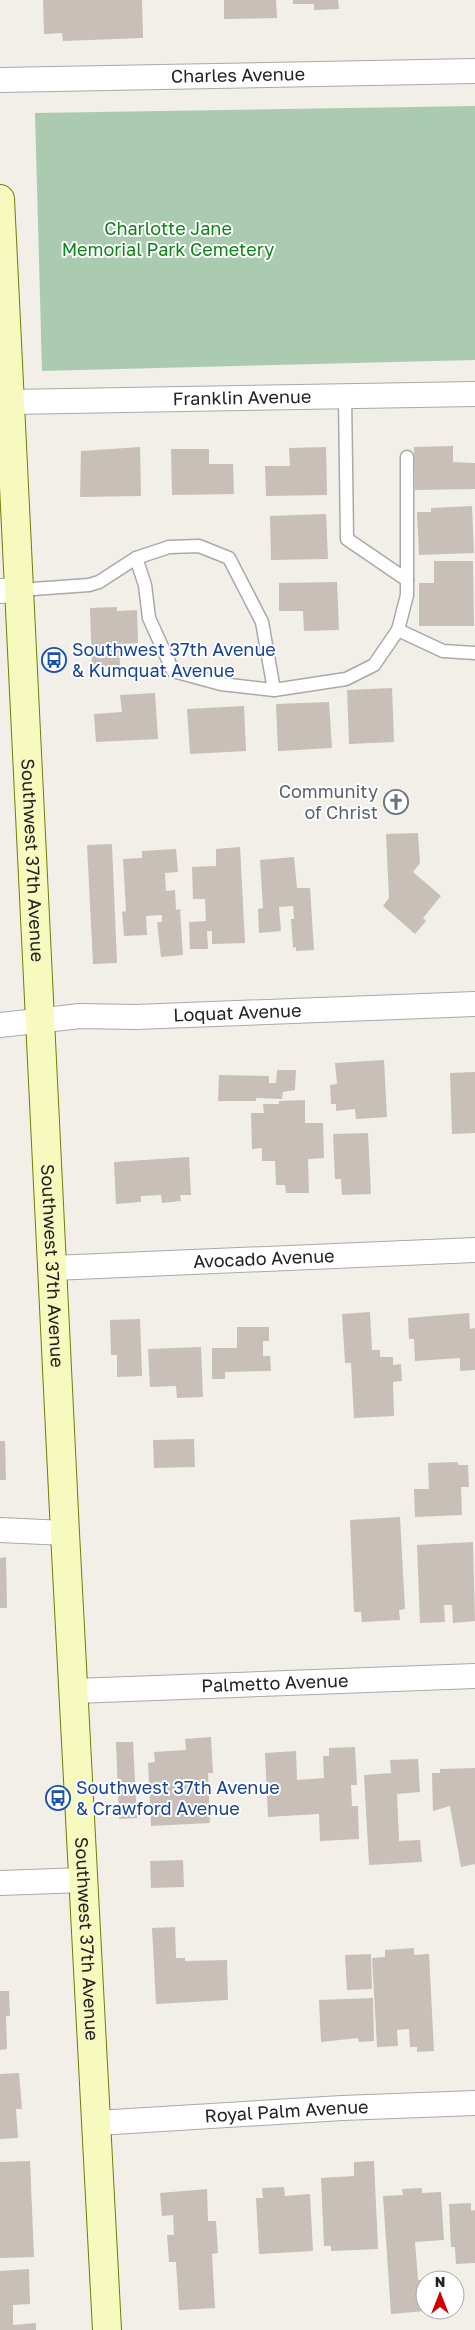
<svg xmlns="http://www.w3.org/2000/svg" width="475" height="2330" viewBox="0 0 475 2330" font-family="'Golos Text',sans-serif">
	<style>
		.cemetery { fill: #aacbaf }
		.building { fill: #c7bfb8 }
		.lines { fill: none; stroke-linecap: round; stroke-linejoin: round }
		.service-casing { stroke: #a9a9a9; stroke-width: 15 }
		.minor-casing { stroke: #a9a9a9; stroke-width: 26 }
		.secondary-casing { stroke: #707d05; stroke-width: 30 }
		.service { stroke: #fff; stroke-width: 12 }
		.minor { stroke: #fff; stroke-width: 24 }
		.secondary { stroke: #f7fabf; stroke-width: 28 }
		.labels { text-anchor: middle; stroke-width: 4; stroke-linejoin: round; paint-order: stroke }
		.street-label { font-size: 18px; fill: #222; stroke: #fff }
		.park-label { font-size: 18px; fill: #0c8416; stroke: #fff }
		.transit-label { font-size: 18px; fill: #164399; stroke: #fff; text-anchor: start }
		.worship-label { font-size: 18px; fill: #5b616d; stroke: #fff; text-anchor: end }
	</style>
	<rect width="100%" height="100%" fill="#f2efe9"/>
	<path class="cemetery" d="M475 106V360L42 371 35 113Z"/>
	<g class="building">
		<path d="M43 0H142L143 38 63 41 62 33 44 34Z"/>
		<path d="M224 0H276L277 18 224 19Z"/>
		<path d="M293 0H338L339 9 314 10V4H293Z"/>
		<path d="M453 446V462L475 463V489L415 490 414 447Z"/>
		<path d="M140 447 141 496 80 497 81 451Z"/>
		<path d="M326 447 327 495 266 496 265 466H290L289 448Z"/>
		<path d="M171 449H209V464H233L234 494 172 495Z"/>
		<path d="M472 506 474 553 419 555 417 512H431V508Z"/>
		<path d="M326 514 328 559 271 560 270 516Z"/>
		<path d="M434 561H473L474 626H419V583H434Z"/>
		<path d="M337 582 339 630 304 631 303 611H279V583Z"/>
		<path d="M117 607V611L137 610 138 643 119 644 120 666 92 667 90 608Z"/>
		<path d="M392 688 394 742 349 744 347 690Z"/>
		<path d="M155 693 158 739 96 742 94 714 122 712 120 695Z"/>
		<path d="M329 702 332 748 278 751 276 704Z"/>
		<path d="M244 706 246 751 190 754 187 709Z"/>
		<path d="M418 833 420 863 413 872 441 896 423 918 426 921 415 934 383 906 389 898 386 834Z"/>
		<path d="M112 844 117 963 93 964 87 845Z"/>
		<path d="M240 847 245 943 212 944V931H207L208 949H190L189 922 206 921 205 899H193L192 867 216 866V849Z"/>
		<path d="M176 849 178 872 165 873 166 891 175 890 176 910 180 909 183 955 161 957 157 922H162V915L146 916 147 935 124 936 122 912 126 911 123 859 142 858V851Z"/>
		<path d="M294 857 297 888H310L314 950 296 951V947L293 948 291 919H294L293 906 279 907 281 931 259 933 258 909 263 908 260 860Z"/>
		<path d="M384 1060 387 1117 356 1119 355 1109 336 1111V1104H331L330 1085 337 1084 335 1063Z"/>
		<path d="M277 1070H296L295 1090 283 1092 282 1099 256 1098V1101H218L219 1075 269 1076V1083H276Z"/>
		<path d="M475 1072V1133L452 1134 450 1073Z"/>
		<path d="M305 1100V1123H323L324 1158 308 1159 309 1193H286L285 1185H276L275 1161H262V1148L252 1149 251 1113H264L263 1104H279V1101Z"/>
		<path d="M368 1133 371 1194 342 1195 341 1179H335L333 1134Z"/>
		<path d="M189 1157 191 1195H180L181 1201 162 1203 161 1195 141 1196V1202L116 1204 114 1162Z"/>
		<path d="M370 1312 372 1350H380V1357H393V1365L401 1364 402 1381 393 1382 394 1416 354 1418 351 1363H345L342 1314Z"/>
		<path d="M469 1313 470 1329 475 1328V1370L460 1371V1358L415 1361 414 1339H409L408 1318Z"/>
		<path d="M140 1319 142 1376 117 1377V1355H111L110 1320Z"/>
		<path d="M237 1327H269V1341H263V1356H270L271 1371 225 1372V1379H212V1348H237Z"/>
		<path d="M201 1347 203 1397 177 1398 176 1386 150 1387 148 1349Z"/>
		<path d="M194 1439 195 1467 154 1468 153 1440Z"/>
		<path d="M0 1441H5L6 1480H0Z"/>
		<path d="M458 1462V1465H468L469 1487H461L462 1515 415 1517 414 1489H429L428 1463Z"/>
		<path d="M400 1517 405 1609 399 1610 400 1620 362 1622 361 1612H354L350 1520Z"/>
		<path d="M473 1542 475 1621 453 1623 452 1605H444L445 1622 420 1623 417 1545Z"/>
		<path d="M6 1557 7 1608H0V1558Z"/>
		<path d="M211 1737 213 1773H208L210 1823 151 1826 148 1763 155 1762 154 1752 186 1750 185 1739Z"/>
		<path d="M116 1742H133L137 1818 119 1819Z"/>
		<path d="M355 1747 357 1785H351L352 1806H358L359 1839 320 1841 319 1814 268 1817 265 1753 296 1751 297 1780 324 1778 323 1756H329V1748Z"/>
		<path d="M418 1759 420 1792 397 1794 399 1841 420 1840 422 1862 369 1865 364 1775 391 1773 390 1760Z"/>
		<path d="M475 1768V1864L461 1867 450 1806 433 1811 432 1773H440V1769Z"/>
		<path d="M183 1860 184 1887 151 1888 150 1861Z"/>
		<path d="M175 1927 176 1958H185V1961L227 1960 228 2000 156 2004 152 1928Z"/>
		<path d="M414 1948V1955L429 1954 434 2051 417 2052V2047H410L409 2029 397 2030 398 2046 377 2047 372 1958 385 1957V1950Z"/>
		<path d="M371 1954 372 1989 347 1990 345 1955Z"/>
		<path d="M0 1991H9L10 2016H6L7 2049 0 2050Z"/>
		<path d="M373 1998 374 2041 359 2042 358 2038 321 2042 319 2000Z"/>
		<path d="M19 2073 22 2109H16L18 2138 0 2139V2074Z"/>
		<path d="M30 2161 34 2257 0 2258V2162Z"/>
		<path d="M374 2161 378 2249 331 2251V2246H324L321 2178 354 2176V2162Z"/>
		<path d="M284 2187 285 2196 310 2194 313 2251 259 2254 256 2198H263L262 2188Z"/>
		<path d="M422 2188V2193L441 2192 444 2240 415 2242 418 2280H425V2311L391 2314 383 2196 403 2195 402 2189Z"/>
		<path d="M207 2189 208 2221H216L218 2253 212 2254 215 2308 179 2310 176 2262H169L167 2235H174L173 2215 162 2216 160 2193Z"/>
		<path d="M471 2203V2211L475 2210V2263L456 2264 455 2247H451L449 2204Z"/>
		<path d="M29 2269 30 2304 13 2305V2325L36 2323V2330H0V2271Z"/>
	</g>
	<g class="lines">
		<defs>
			<g id="service">
				<path d="M345 396 347 539 407 580"/>
				<path d="M136 558 145 585 149 618 173 671 221 684 274 690"/>
				<path d="M19 590 89 585 99 582 136 558 169 547 199 546 229 558 262 622 274 690 346 679 374 665 398 630 407 595V457"/>
				<path d="M398 630 443 651 475 653"/>
			</g>
			<g id="minor">
				<path id="s1" d="M0 80 475 71"/>
				<path id="s2" d="M10 402 475 394"/>
				<path d="M0 591 19 590"/>
				<path id="s3" d="M0 1025 80 1016 135 1017 475 1004"/>
				<path id="s4" d="M53 1268 475 1250"/>
				<path d="M0 1530 65 1533"/>
				<path id="s5" d="M75 1691 475 1676"/>
				<path d="M0 1883 84 1880"/>
				<path id="s6" d="M97 2123 342 2108 475 2103"/>
			</g>
			<g id="secondary">
				<path id="s7" d="M0 199 65 1533 107 2330"/>
			</g>
		</defs>
		<use href="#service" class="service-casing"/>
		<use href="#minor" class="minor-casing"/>
		<use href="#secondary" class="secondary-casing"/>
		<use href="#service" class="service"/>
		<use href="#minor" class="minor"/>
		<use href="#secondary" class="secondary"/>
	</g>
	<defs>
		<symbol id="bus-ring" viewBox="-11 -11 22 22"><circle r="9.5" fill="#fff" stroke="#1a4fb4" stroke-width="1.5"/><path d="M-5-6H5V4H4V6H2V4H-2V6H-4V4H-5ZM-3.5-4V0h7V-4ZM-3.5 1.2v1.5H-2V1.2ZM2 1.2v1.5H3.5V1.2Z" fill="#1a4fb4"/></symbol>
		<symbol id="church-ring" viewBox="-11 -11 22 22"><circle r="9.5" fill="#fff" stroke="#6b7280" stroke-width="1.5"/><path d="M-1.2-6h2.4v3.5h3.3v2.4h-3.3V6h-2.4V-.1h-3.3v-2.4h3.3Z" fill="#6b7280"/></symbol>
	</defs>
	<g fill-rule="evenodd">
		<use href="#bus-ring" x="40" y="646" width="28" height="28"/>
		<use href="#church-ring" x="382" y="788" width="28" height="28"/>
		<use href="#bus-ring" x="44" y="1784" width="28" height="28"/>
	</g>
	<g class="labels">
		<g class="street-label">
			<text dy="6" stroke="none"><textPath href="#s1" startOffset="238">Charles Avenue</textPath></text>
			<text dy="6" stroke="none"><textPath href="#s2" startOffset="232">Franklin Avenue</textPath></text>
			<text dy="6" stroke="none"><textPath href="#s7" startOffset="662">Southwest 37th Avenue</textPath></text>
			<text dy="6" stroke="none"><textPath href="#s3" startOffset="238">Loquat Avenue</textPath></text>
			<text dy="6" stroke="none"><textPath href="#s4" startOffset="211">Avocado Avenue</textPath></text>
			<text dy="6" stroke="none"><textPath href="#s7" startOffset="1068">Southwest 37th Avenue</textPath></text>
			<text dy="6" stroke="none"><textPath href="#s5" startOffset="200">Palmetto Avenue</textPath></text>
			<text dy="6" stroke="none"><textPath href="#s7" startOffset="1742">Southwest 37th Avenue</textPath></text>
			<text dy="6" stroke="none"><textPath href="#s6" startOffset="190">Royal Palm Avenue</textPath></text>
		</g>
		<g class="park-label">
			<text x="168" y="235">Charlotte Jane<tspan x="168" dy="21">Memorial Park Cemetery</tspan></text>
		</g>
		<g class="transit-label">
			<text x="72" y="656">Southwest 37th Avenue<tspan x="72" dy="21">&amp; Kumquat Avenue</tspan></text>
			<text x="76" y="1794">Southwest 37th Avenue<tspan x="76" dy="21">&amp; Crawford Avenue</tspan></text>
		</g>
		<g class="worship-label">
			<text x="378" y="798">Community<tspan x="378" dy="21">of Christ</tspan></text>
		</g>
	</g>
	<g transform="translate(440 2295)"><circle r="24" fill="#ffffff" stroke="#a7a7a7"/>
	<path d="M0-4L9 19L0 12L-9 19Z" fill="#d40000"/>
	<text y="-8" font-size="14" font-weight="bold" text-anchor="middle" fill="#222222">N</text>
	</g>
</svg>
